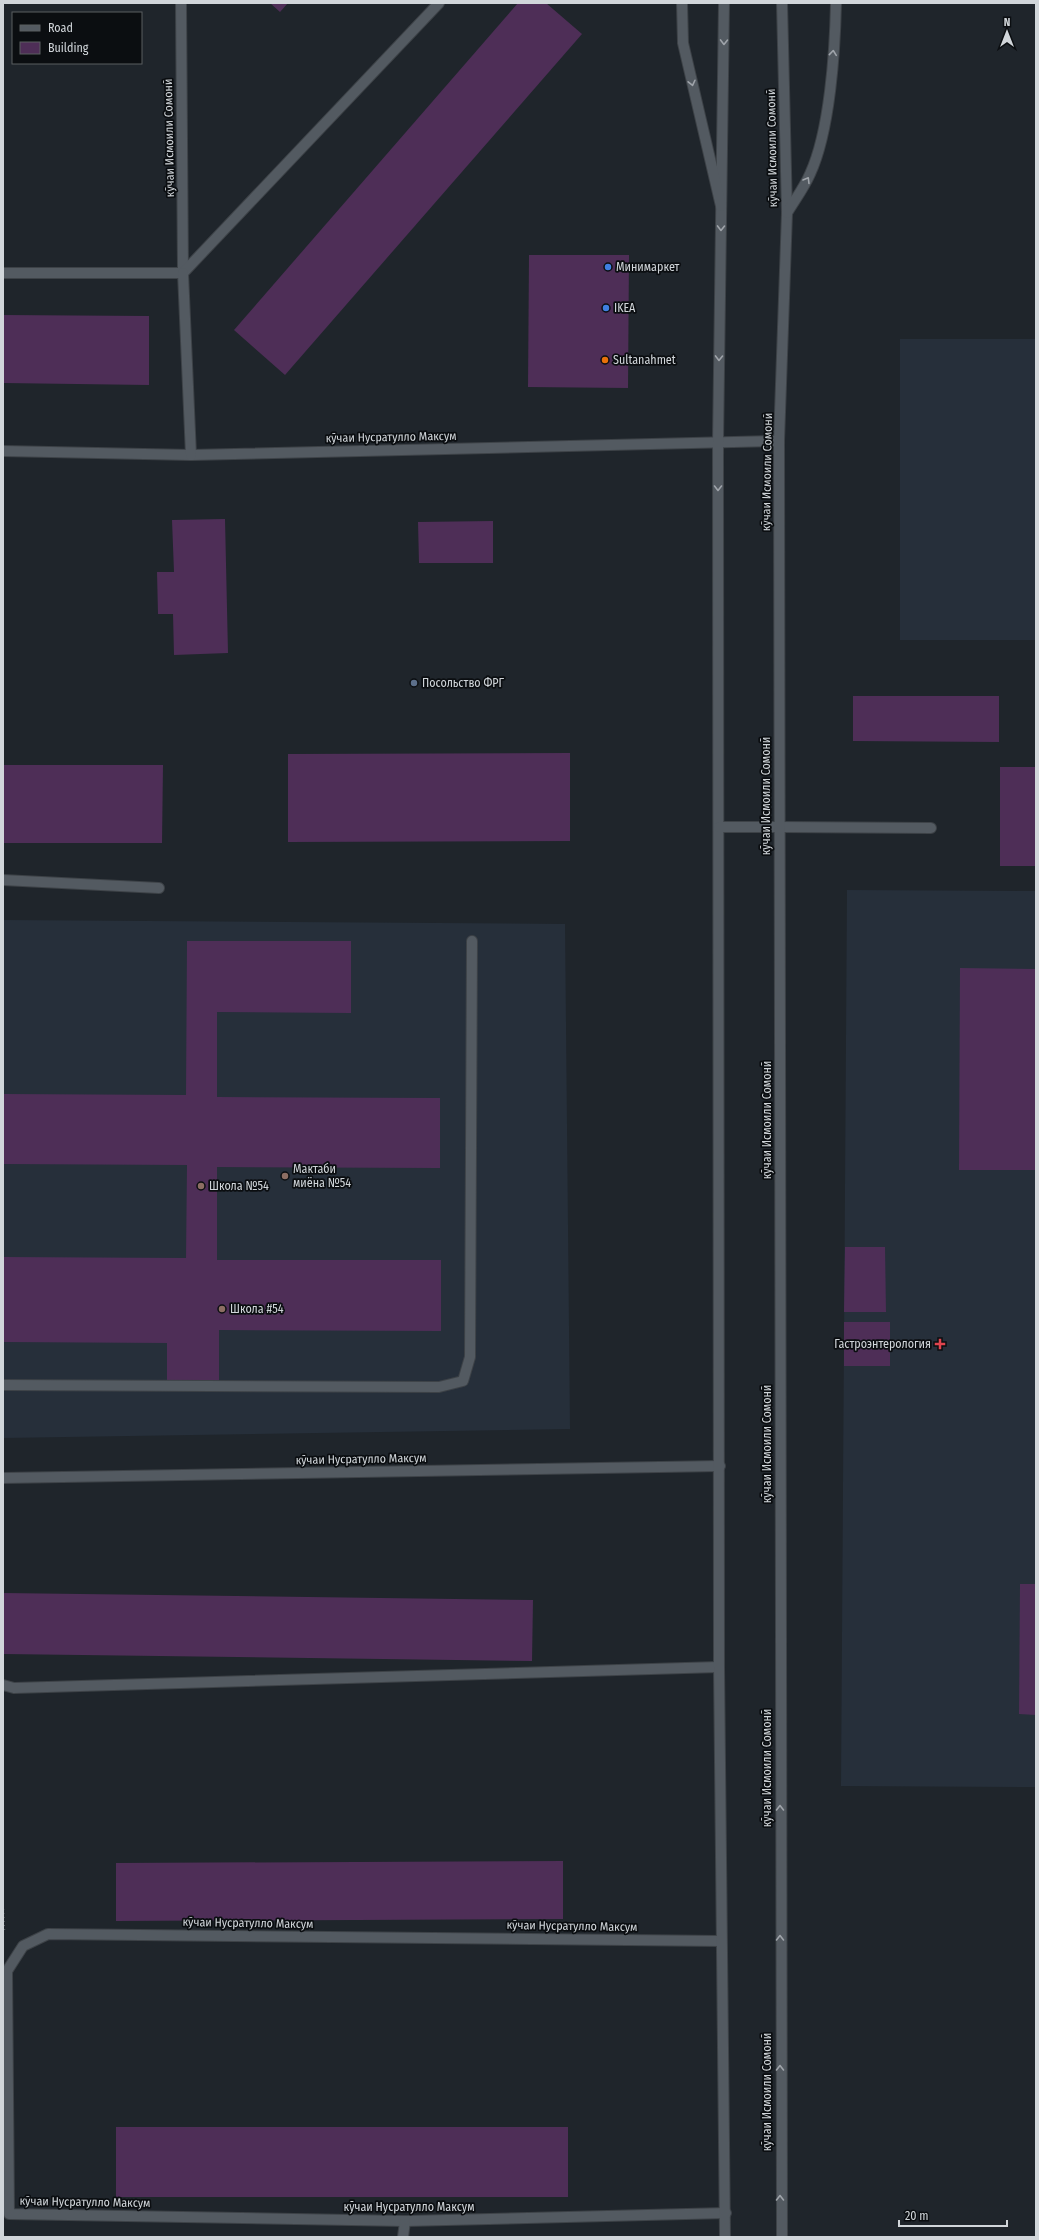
<svg xmlns="http://www.w3.org/2000/svg" width="1039" height="2240" viewBox="0 0 1039 2240" font-family="'Fira Sans Condensed',sans-serif">
	<style>
		.built { fill: #262f3a }
		.building { fill: #4e2e57 }
		.lines { fill: none; stroke-linecap: round; stroke-linejoin: round }
		.service-casing { stroke: #3d4247; stroke-width: 12 }
		.pedestrian-casing { stroke: #3d4247; stroke-width: 12 }
		.minor-casing { stroke: #3d4247; stroke-width: 12 }
		.tertiary-casing { stroke: #3d4247; stroke-width: 12 }
		.path { stroke: #595f64; stroke-width: 2.5; stroke-dasharray: 1 3; stroke-linecap: butt }
		.service { stroke: #535a61; stroke-width: 10 }
		.pedestrian { stroke: #535a61; stroke-width: 10 }
		.minor { stroke: #535a61; stroke-width: 10 }
		.tertiary { stroke: #535a61; stroke-width: 10 }
		.oneway { stroke: #9fa4aa }
		.shop-dot { fill: #3f7fe0; stroke: #0b0e11; stroke-width: 1.5 }
		.food-dot { fill: #e8710a; stroke: #0b0e11; stroke-width: 1.5 }
		.service-dot { fill: #5c6f8a; stroke: #0b0e11; stroke-width: 1.5 }
		.education-dot { fill: #8d6e63; stroke: #0b0e11; stroke-width: 1.5 }
		.health-dot { fill: #e0444e; stroke: #0b0e11; stroke-width: 1.5 }
		.labels { text-anchor: middle; stroke-width: 3.5; stroke-linejoin: round; paint-order: stroke }
		.street-label { font-size: 12px; fill: #d1d6da; stroke: #0b0e11 }
		.poi-label { font-size: 12px; fill: #d1d6da; stroke: #0b0e11; text-anchor: start }
	</style>
	<rect width="100%" height="100%" fill="#1f252b"/>
	<g class="built">
		<rect x="900" y="339" width="136" height="301"/>
		<path d="M847 890 1036 891V1787L841 1786Z"/>
		<path d="M3 920 565 924 570 1429 3 1438Z"/>
	</g>
	<g class="building">
		<path d="M270 3H288L280 12Z"/>
		<path d="M518 3H546L582 34 285 375 234 330Z"/>
		<path d="M529 255H629L628 388 528 387Z"/>
		<path d="M3 315 149 316V385L3 383Z"/>
		<path d="M225 519 228 653 174 655 173 614H158L157 572H174L172 520Z"/>
		<path d="M493 521V563H419L418 522Z"/>
		<path d="M853 696H999V742L853 741Z"/>
		<path d="M570 753V841L288 842V754Z"/>
		<path d="M3 765H163L162 843H3Z"/>
		<rect x="1000" y="767" width="36" height="99"/>
		<path d="M187 941H351V1013L217 1012V1097L440 1098V1168L217 1167V1260H441V1331L219 1330V1383H167V1343L3 1342V1257L186 1258 187 1165 3 1164V1094L186 1095Z"/>
		<path d="M960 968 1036 969V1170H959Z"/>
		<path d="M845 1247H885L886 1312H844Z"/>
		<rect x="844" y="1322" width="46" height="44"/>
		<path d="M1020 1584H1036V1715L1019 1714Z"/>
		<path d="M3 1593 533 1600 532 1661 3 1654Z"/>
		<path d="M563 1861V1919L116 1921V1863Z"/>
		<rect x="116" y="2127" width="452" height="70"/>
	</g>
	<g class="lines">
		<defs>
			<g id="service">
				<path d="M181 3 183 273"/>
				<path d="M3 273H183L439 3"/>
				<path d="M3 451 191 455 779 441"/>
				<path d="M779 827 931 828"/>
				<path d="M3 880 159 888"/>
				<path d="M3 1385 439 1387 463 1381 470 1357 472 941"/>
				<path d="M3 1478 720 1466"/>
				<path d="M3 1685 14 1688 719 1667"/>
				<path d="M721 1941 48 1934 23 1946 7 1971 9 2214 405 2221 726 2213"/>
				<path d="M403 2237 405 2221"/>
			</g>
			<path id="pedestrian" d="M183 273 191 455"/>
			<g id="minor">
				<path d="M724 3 718 443 719 1667 725 2237"/>
				<path d="M719 827H779"/>
				<path d="M782 2237 779 441 787 213 782 3"/>
			</g>
			<g id="tertiary">
				<path d="M682 3 683 43 721 206"/>
				<path d="M787 213C794 201 804 188 810 174 830 131 835 51 836 3"/>
			</g>
		</defs>
		<use href="#service" class="service-casing"/>
		<use href="#pedestrian" class="pedestrian-casing"/>
		<use href="#minor" class="minor-casing"/>
		<use href="#tertiary" class="tertiary-casing"/>
		<path class="path" d="M3 1909 4 1930"/>
		<use href="#service" class="service"/>
		<use href="#pedestrian" class="pedestrian"/>
		<use href="#minor" class="minor"/>
		<use href="#tertiary" class="tertiary"/>
	</g>
	<defs><path id="oneway-chevron" d="M-2-3.5L2.5 0L-2 3.5" fill="none" stroke-width="1.6" stroke-linecap="round" stroke-linejoin="round"/></defs>
	<g class="oneway">
		<use href="#oneway-chevron" transform="translate(724 42) rotate(91)"/>
		<use href="#oneway-chevron" transform="translate(833 53) rotate(-84)"/>
		<use href="#oneway-chevron" transform="translate(692 83) rotate(77)"/>
		<use href="#oneway-chevron" transform="translate(807 180) rotate(-59)"/>
		<use href="#oneway-chevron" transform="translate(721 228) rotate(91)"/>
		<use href="#oneway-chevron" transform="translate(719 358) rotate(91)"/>
		<use href="#oneway-chevron" transform="translate(718 488) rotate(90)"/>
		<use href="#oneway-chevron" transform="translate(780 1808) rotate(-90)"/>
		<use href="#oneway-chevron" transform="translate(780 1938) rotate(-90)"/>
		<use href="#oneway-chevron" transform="translate(780 2068) rotate(-90)"/>
		<use href="#oneway-chevron" transform="translate(780 2198) rotate(-90)"/>
	</g>
	<g class="shop-dot">
		<circle cx="608" cy="267" r="4"/>
		<circle cx="606" cy="308" r="4"/>
	</g>
	<circle class="food-dot" cx="605" cy="360" r="4"/>
	<circle class="service-dot" cx="414" cy="683" r="4"/>
	<g class="education-dot">
		<circle cx="285" cy="1176" r="4"/>
		<circle cx="201" cy="1186" r="4"/>
		<circle cx="222" cy="1309" r="4"/>
	</g>
	<path class="health-dot" d="M938 1338h4v4h4v4h-4v4h-4v-4h-4v-4h4z"/>
	<g class="labels">
		<g class="street-label">
			<text transform="translate(169 138) rotate(-91)" y="4">кӯчаи Исмоили Сомонӣ</text>
			<text transform="translate(772 148) rotate(-91)" y="4">кӯчаи Исмоили Сомонӣ</text>
			<text transform="translate(391 437) rotate(-1)" y="4">кӯчаи Нусратулло Максум</text>
			<text transform="translate(767 472) rotate(-89)" y="4">кӯчаи Исмоили Сомонӣ</text>
			<text transform="translate(766 796) rotate(-90)" y="4">кӯчаи Исмоили Сомонӣ</text>
			<text transform="translate(767 1120) rotate(-90)" y="4">кӯчаи Исмоили Сомонӣ</text>
			<text transform="translate(767 1444) rotate(-90)" y="4">кӯчаи Исмоили Сомонӣ</text>
			<text transform="translate(361 1459) rotate(-1)" y="4">кӯчаи Нусратулло Максум</text>
			<text transform="translate(767 1768) rotate(-90)" y="4">кӯчаи Исмоили Сомонӣ</text>
			<text transform="translate(248 1923) rotate(1)" y="4">кӯчаи Нусратулло Максум</text>
			<text transform="translate(572 1926) rotate(1)" y="4">кӯчаи Нусратулло Максум</text>
			<text transform="translate(767 2092) rotate(-90)" y="4">кӯчаи Исмоили Сомонӣ</text>
			<text transform="translate(85 2202) rotate(1)" y="4">кӯчаи Нусратулло Максум</text>
			<text x="409" y="2211">кӯчаи Нусратулло Максум</text>
		</g>
		<g class="poi-label">
			<text x="616" y="271">Минимаркет</text>
			<text x="614" y="312">IKEA</text>
			<text x="613" y="364">Sultanahmet</text>
			<text x="422" y="687">Посольство ФРГ</text>
			<text x="293" y="1173">Мактаби<tspan x="293" dy="14">миёна №54</tspan></text>
			<text x="209" y="1190">Школа №54</text>
			<text x="230" y="1313">Школа #54</text>
			<text x="931" y="1348" text-anchor="end">Гастроэнтерология</text>
		</g>
	</g>
	<rect width="1039" height="2240" fill="none" stroke="#d1d6da" stroke-width="8"/>
	<rect x="12" y="12" width="130" height="52" fill="#0b0e11" stroke="#5a5e61"/>
	<rect x="20" y="25" width="20" height="6" fill="#535a61" stroke="#5a5e61"/>
	<text x="48" y="32" font-size="12" fill="#d1d6da">Road</text>
	<rect x="20" y="42" width="20" height="12" fill="#4e2e57" stroke="#5a5e61"/>
	<text x="48" y="52" font-size="12" fill="#d1d6da">Building</text>
	<g transform="translate(1007 32)" stroke="#0b0e11" stroke-width="3" paint-order="stroke">
	<path d="M0-3L7 15L0 10L-7 15Z" fill="#d1d6da"/>
	<text y="-6" font-size="11" font-weight="bold" text-anchor="middle" fill="#d1d6da">N</text>
	</g>
	<path d="M899 2220v6h108v-6" fill="none" stroke="#d1d6da" stroke-width="2"/>
	<text x="905" y="2220" font-size="12" fill="#d1d6da" stroke="#0b0e11" stroke-width="3" paint-order="stroke">20 m</text>
</svg>
